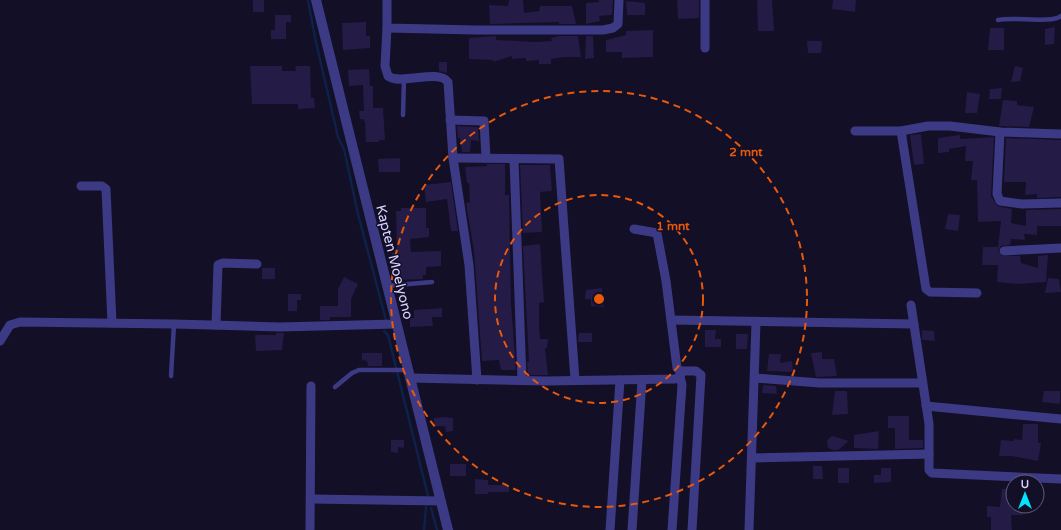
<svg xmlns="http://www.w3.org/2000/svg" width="1061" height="530" viewBox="0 0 1061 530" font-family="'Varela Round',sans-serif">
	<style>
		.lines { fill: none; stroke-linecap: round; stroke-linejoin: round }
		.stream { stroke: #0c2248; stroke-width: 2.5 }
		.building { fill: #241b47 }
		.service { stroke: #3d3a85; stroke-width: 4.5 }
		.minor { stroke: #3d3a85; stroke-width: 9 }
		.tertiary { stroke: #3d3a85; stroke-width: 10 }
		.ring { fill: none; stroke: #e8590c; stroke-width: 2; stroke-dasharray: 7 5 }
		.labels { text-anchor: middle; stroke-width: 3; stroke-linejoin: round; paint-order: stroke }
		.street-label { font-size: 14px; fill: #d9d4ff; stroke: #130f26 }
		.centre { fill: #e8590c; stroke: #130f26; stroke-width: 2 }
		.ring-label { font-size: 12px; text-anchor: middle; font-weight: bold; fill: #e8590c; stroke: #130f26; stroke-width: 3; stroke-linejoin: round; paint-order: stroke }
	</style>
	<rect width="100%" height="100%" fill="#130f26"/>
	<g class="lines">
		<g class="stream">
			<path d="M308 0 315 38 338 137 344 149 358 214 386 320"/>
			<path d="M384 331 388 335 428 496"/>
			<path d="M431 508 437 530"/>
			<path d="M424 530 426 507"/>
		</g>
	</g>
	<g class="building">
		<rect x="253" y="0" width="11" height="12"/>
		<path d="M509 0H523L524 13 539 11 540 6H572L576 24H559V22L490 24 489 5 508 6Z"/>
		<path d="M599 0H613L612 15 599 16 600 21 586 24V3L599 2Z"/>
		<path d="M677 0H699V18L678 19Z"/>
		<path d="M757 0H772L774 31H758Z"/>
		<path d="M833 0H856L855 12 832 9Z"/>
		<path d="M626 1 645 3V15H627Z"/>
		<path d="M275 15H291V22H286V39H271V30H275Z"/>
		<path d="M366 22V36H370V48L343 50 342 23Z"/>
		<path d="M1055 27 1054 44 1045 45V29Z"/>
		<path d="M990 28H1004V50H988Z"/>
		<path d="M653 30V57L622 58V52H606V40L626 35V31Z"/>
		<path d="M496 36V40L536 42 552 41 551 38 559 36H578L581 57H564L551 59V64H539V60L526 61V58L512 59V56L493 62V60L469 59V38Z"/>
		<path d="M586 36H593L594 58 585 59Z"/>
		<path d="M807 41H822L821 53H808Z"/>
		<path d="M439 62H447V73L439 71Z"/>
		<path d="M250 66H282V71H296L295 66H310L311 98H314L315 108 298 109V104H252Z"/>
		<path d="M1015 66 1023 68 1020 81 1011 82Z"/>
		<path d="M369 69 370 86H373V108H383L385 140H379V142H366L365 122 363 119H360L359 111H364L363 85 349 86 348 70Z"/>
		<path d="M1002 88 1001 99H989L990 89Z"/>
		<path d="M967 92 980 94 977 113H965Z"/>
		<path d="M1003 100 1017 101V105L1034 107 1029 127 999 126Z"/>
		<path d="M457 126 478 127 479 141 471 140 470 152H462L460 138H458Z"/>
		<path d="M921 134 924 164 914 165 910 135Z"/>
		<path d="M960 135V139L994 137 991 196 997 206 1012 209 1011 223 1026 226V210L1061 209V226H1037V235L1024 234 1025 240 1011 239 1010 245 1001 246 998 251 1002 256H1020L1021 263 1038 268V256L1048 255 1046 282 1018 284 997 282 998 265H982L983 247H998L1001 221 978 222 977 180H971L973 161H965L966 146 949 149V152L938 153V138Z"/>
		<path d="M1006 138 1061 140V197L1037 198V194L1025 195 1026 182H1004Z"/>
		<path d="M400 158V172H379L378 159Z"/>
		<path d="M487 164H505V195H509L511 303 516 370H501L499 360 482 361 474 251 466 203 470 202 469 183H467L465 167 487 166Z"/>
		<path d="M520 165H550L552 191 540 192 542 232 523 233Z"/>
		<path d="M451 182 458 231H451L447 199 426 202 424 185Z"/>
		<path d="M401 208H426V228H429V237L410 239 411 252 441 251V266L426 267V275H423V279L399 280V277H396V268H392V253H397L396 211H401Z"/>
		<path d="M948 214 960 215 958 231 945 229Z"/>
		<path d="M540 244 544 302 539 303V326L540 339H548L547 348H545L548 375H528L527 362H529L523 246Z"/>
		<rect x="262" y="268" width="13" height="11"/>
		<path d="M344 277 358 284 351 299V317H330V320H320V306H338V289Z"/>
		<path d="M1048 278 1059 279 1061 292 1045 293Z"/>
		<path d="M602 288V299L604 307 591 306V299H585L586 290Z"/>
		<path d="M288 294H301V300H297V311H288Z"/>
		<path d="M442 308V317H432L433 326 410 327V318H414V310Z"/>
		<path d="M705 330H716L715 339H721V347H705Z"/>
		<path d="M922 330 934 331 935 341 922 340Z"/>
		<path d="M276 333H284L282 350 256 351 255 335H276Z"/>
		<path d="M579 333H592V342H578Z"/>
		<path d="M736 334H748L747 349H736Z"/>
		<path d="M822 352V359H834L837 376 816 377 811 353Z"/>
		<path d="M362 353H382V366H368L367 361 362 360Z"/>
		<path d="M769 354H781L780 363 792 361 793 372 767 371Z"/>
		<path d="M763 385 776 386 777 394 762 393Z"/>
		<path d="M835 391H847L848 414 832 415Z"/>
		<path d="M1044 391H1060V404L1042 402Z"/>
		<path d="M888 416H909V440H923V448L895 449V428H888Z"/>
		<path d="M443 417 453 418V431L446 432 445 426H434V418Z"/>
		<path d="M1023 424H1038V443H1041L1038 461 1012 456H999L1001 440 1014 441V439L1022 440Z"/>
		<path d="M879 431 878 449 854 448V435Z"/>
		<path d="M832 436 849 441 838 450H833L828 448 827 440Z"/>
		<path d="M391 440H404V448L398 447V453L391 452Z"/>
		<rect x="450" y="464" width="16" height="12"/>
		<path d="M813 466H822L823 479H813Z"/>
		<rect x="838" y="468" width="11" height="15"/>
		<path d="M881 468H891V482L874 483V475H881Z"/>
		<path d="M475 479 488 480V485H509V492H488V494H475Z"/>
		<path d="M1002 489H1011V506H1023V515H1011L1012 530H991V517H987V506L1000 507Z"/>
	</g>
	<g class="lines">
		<g class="service">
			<path d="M998 20C1014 16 1051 24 1061 16"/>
			<path d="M403 115 404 78"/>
			<path d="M386 286 432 282"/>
			<path d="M171 376 174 324"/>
			<path d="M335 387 352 373 359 370H408"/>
		</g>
		<g class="minor">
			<path d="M387 0V28L476 30H603L613 28 618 24 619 0"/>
			<path d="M387 28 385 66 388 76C400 86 438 68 448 82L453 158 469 265 477 380"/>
			<path d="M705 48V0"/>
			<path d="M450 120 484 121 486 158"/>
			<path d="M855 131H901L928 126H950L1000 132 1061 134"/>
			<path d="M901 131 926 289 930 292 977 293"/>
			<path d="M1000 132 997 194 1000 201 1022 204 1061 203"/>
			<path d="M453 158 559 159 575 380"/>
			<path d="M514 159 522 380"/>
			<path d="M81 186H102L106 189 112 323"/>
			<path d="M634 229 657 233 666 281 677 368 680 371H696L701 375 692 530"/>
			<path d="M1004 251 1061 248"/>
			<path d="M911 305 929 424V470L932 473 1061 479"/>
			<path d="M671 320 914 324"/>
			<path d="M216 325 218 265 223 263 257 264"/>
			<path d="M0 341 10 325 20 322 174 324 280 327 396 324"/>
			<path d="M410 378 546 381 675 379 680 376 682 371"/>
			<path d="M755 378 820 383H921"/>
			<path d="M926 406 1061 419"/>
			<path d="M752 458 929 454"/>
			<path d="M311 499 441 501"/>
			<path d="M310 530 311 386"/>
			<path d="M610 530 620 380"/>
			<path d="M632 530 642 380"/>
			<path d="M672 530 682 385 680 376"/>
			<path d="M749 530 756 322"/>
		</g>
		<path class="tertiary" d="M316 0 448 530"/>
	</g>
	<g class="ring">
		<circle cx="599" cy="299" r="104"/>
		<circle cx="599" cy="299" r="208"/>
	</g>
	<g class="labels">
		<g class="street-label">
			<text transform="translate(395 262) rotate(76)" y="5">Kapten Moelyono</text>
		</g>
	</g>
	<circle cx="599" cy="299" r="6" class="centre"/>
	<g class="ring-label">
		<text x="746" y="156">2 mnt</text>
		<text x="673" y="230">1 mnt</text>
	</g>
	<g transform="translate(1025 494)"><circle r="19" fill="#130f26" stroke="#625e7d"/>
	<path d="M0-3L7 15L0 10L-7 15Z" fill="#00e5ff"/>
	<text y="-6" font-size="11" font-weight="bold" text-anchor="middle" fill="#d9d4ff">U</text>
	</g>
</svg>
